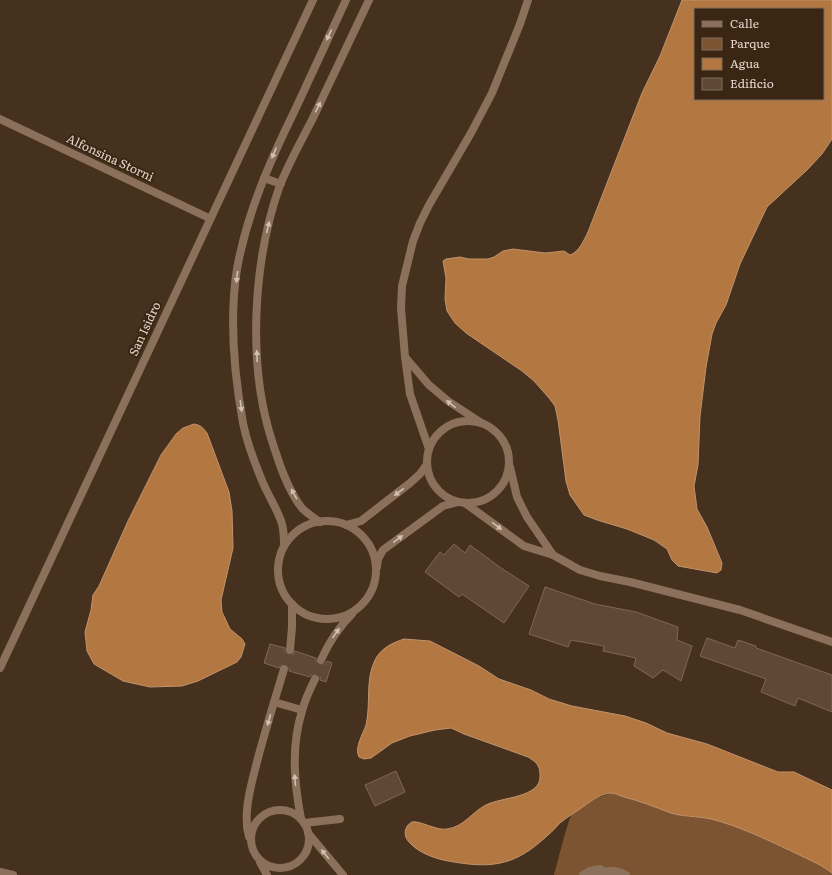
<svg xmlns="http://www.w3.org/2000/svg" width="832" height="875" viewBox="0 0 832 875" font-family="Literata,serif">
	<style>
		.green { fill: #7c5432 }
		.water { fill: #b37742; stroke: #c1936b; fill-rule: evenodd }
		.building { fill: #5f4835; stroke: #806754 }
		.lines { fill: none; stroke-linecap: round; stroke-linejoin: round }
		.street-tunnel { stroke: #5e4938; stroke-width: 8; stroke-dasharray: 8 4; stroke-linecap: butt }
		.street { stroke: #8b715b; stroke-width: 8 }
		.oneway { fill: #d1c1b4 }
		.labels { text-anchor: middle; stroke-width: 4; stroke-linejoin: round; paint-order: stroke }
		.street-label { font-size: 12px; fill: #e3d5ca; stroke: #3b2614 }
	</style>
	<rect width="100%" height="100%" fill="#46301e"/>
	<path class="green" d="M611 793 652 805 672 813 690 817 699 816 711 819 733 825 817 863 832 873V875H554C557 865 568 819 572 814 580 806 600 796 611 793Z"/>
	<g class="water">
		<path d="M682 0H832V139L822 154 807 170 767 207 740 264 726 305 716 323 712 334 706 367 700 416 698 465 694 486 697 509 707 527 722 563 721 570 717 573 678 566 672 560 667 549 654 540 627 529 597 520 584 515 570 495 566 481 558 420 555 406 549 398 534 381 522 371 466 333 455 323 447 311 445 299 446 278 443 261 446 259 460 257 469 259H488L494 257 503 251 513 249 545 253 564 251 570 255C579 252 584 240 588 232L642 93 660 56ZM695 9H823V99H695Z"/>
		<path d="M194 424C201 425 203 428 207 433L229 492 232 511 233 548 221 600 222 612 230 629 242 639 245 644 241 657 237 662 198 681 182 686 150 687 123 681 94 664 87 651 85 632 91 610 93 595 99 586 128 521 161 455 176 434 183 428Z"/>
		<path d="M404 639 430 641 479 666 499 679 531 690 549 699 572 706 625 716 646 723 667 733 707 744 778 772H794L832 790V873C819 863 805 858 791 851 765 839 739 826 711 819 697 816 684 817 671 813 655 807 640 801 624 797 620 796 615 793 611 793 602 793 591 801 584 806 576 812 567 817 560 823 556 827 552 832 548 835 517 864 495 869 454 862 439 860 419 854 409 842 403 836 404 826 412 822 419 820 437 831 447 829 464 827 473 811 486 805 501 797 542 798 540 775 540 765 536 762 528 757L464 734 451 728 435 730 410 736 392 743 371 758 364 759 359 757C354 748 363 734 366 725 371 704 365 680 375 660 381 648 392 643 404 639Z"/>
	</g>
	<g class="building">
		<path d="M454 544 465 553 470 545 501 568 529 586 504 623 462 594 459 597 425 572 440 552 444 555Z"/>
		<path d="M545 587 595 604 636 612 678 627 677 640 692 646 681 681 663 670 653 678 634 666 636 658 603 651 604 646 571 640 568 647 529 634Z"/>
		<path d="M707 638 735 648 738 640 756 646V648L832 675V712L798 698 795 706 761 692 766 679 700 656Z"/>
		<path d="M270 644 285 648V653L289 655H293L295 651 316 658V663L319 665H324L327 661 332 663 326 682 320 680V676L317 674H312L310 677 289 671V667L286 664H282L279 668 264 663Z"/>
		<path d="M396 771 405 792 375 806 365 785Z"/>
	</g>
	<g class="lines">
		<g class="street-tunnel">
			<path d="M284 669 290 650"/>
			<path d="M315 679 321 660"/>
		</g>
		<g class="street">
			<path d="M0 119 209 218"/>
			<path d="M264 178 281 184"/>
			<path d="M405 357 401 308 402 286 413 241 420 223 429 205 471 133 492 93 520 24 528 0"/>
			<circle cx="468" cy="462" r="41"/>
			<path d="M429 449 410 394 405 357 429 385 448 401 480 422"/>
			<path d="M465 503 524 546 553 555 527 517 517 497 510 467"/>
			<circle cx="327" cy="570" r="49"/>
			<path d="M320 522C313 517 306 513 301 507 287 488 279 463 272 441 247 364 253 261 280 185 289 163 301 141 312 120 331 80 350 40 369 0"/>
			<path d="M346 525 361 521 410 483 420 474 427 464"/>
			<path d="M284 546C284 539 284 531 282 524 278 510 269 497 263 483 255 464 247 443 243 423 234 373 229 319 237 269 247 213 270 161 295 110 312 73 329 37 346 0"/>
			<path d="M553 555 580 570 600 576 630 582 740 610 832 642"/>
			<path d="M377 567 378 559 383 550 443 506 458 502"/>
			<path d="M290 650 292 627V604"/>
			<path d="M321 660C329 642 338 628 352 614"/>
			<path d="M0 668 313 0"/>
			<path d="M274 702 302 710"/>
			<circle cx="280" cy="839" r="29"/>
			<path d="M301 819C294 782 291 747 302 711 305 700 310 689 315 679"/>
			<path d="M304 823 340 819"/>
			<path d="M308 833 343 875"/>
			<path d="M249 837C242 813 252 782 258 758 266 728 275 699 284 669"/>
			<path d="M260 862 267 875"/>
			<path d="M0 872 13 875"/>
			<path d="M583 875 590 871 600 869"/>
			<path d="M595 875C605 870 616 870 626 875"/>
		</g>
	</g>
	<defs><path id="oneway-solid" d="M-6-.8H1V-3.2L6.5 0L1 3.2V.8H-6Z"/></defs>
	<g class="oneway">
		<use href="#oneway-solid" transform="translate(329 35) rotate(115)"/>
		<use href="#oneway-solid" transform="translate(318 107) rotate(-64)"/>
		<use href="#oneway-solid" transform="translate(274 153) rotate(113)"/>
		<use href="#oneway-solid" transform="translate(268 227) rotate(-77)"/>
		<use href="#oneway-solid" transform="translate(237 277) rotate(96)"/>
		<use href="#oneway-solid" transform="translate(257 356) rotate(-92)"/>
		<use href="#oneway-solid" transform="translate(451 404) rotate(-143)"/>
		<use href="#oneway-solid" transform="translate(241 406) rotate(82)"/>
		<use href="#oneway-solid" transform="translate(399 492) rotate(143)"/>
		<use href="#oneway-solid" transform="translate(294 494) rotate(-119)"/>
		<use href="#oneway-solid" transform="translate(497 526) rotate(37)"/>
		<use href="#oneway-solid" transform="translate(398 539) rotate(-37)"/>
		<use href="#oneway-solid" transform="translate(336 633) rotate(-55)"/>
		<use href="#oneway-solid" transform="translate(269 720) rotate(106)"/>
		<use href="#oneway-solid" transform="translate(295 780) rotate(-95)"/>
		<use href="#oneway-solid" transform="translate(325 854) rotate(-129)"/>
	</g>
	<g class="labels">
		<g class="street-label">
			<text transform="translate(110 158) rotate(25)" y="4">Alfonsina Storni</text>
			<text transform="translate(145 329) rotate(-65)" y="4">San Isidro</text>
		</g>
	</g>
	<rect x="694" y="8" width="130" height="92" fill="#3b2614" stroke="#7e6c5d"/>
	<rect x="702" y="21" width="20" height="6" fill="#8b715b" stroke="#7e6c5d"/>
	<text x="730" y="28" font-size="12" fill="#e3d5ca">Calle</text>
	<rect x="702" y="38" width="20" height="12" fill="#7c5432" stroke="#7e6c5d"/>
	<text x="730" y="48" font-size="12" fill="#e3d5ca">Parque</text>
	<rect x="702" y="58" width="20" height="12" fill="#b37742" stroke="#7e6c5d"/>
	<text x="730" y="68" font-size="12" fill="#e3d5ca">Agua</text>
	<rect x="702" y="78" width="20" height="12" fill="#5f4835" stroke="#7e6c5d"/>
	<text x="730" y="88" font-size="12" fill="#e3d5ca">Edificio</text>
</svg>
